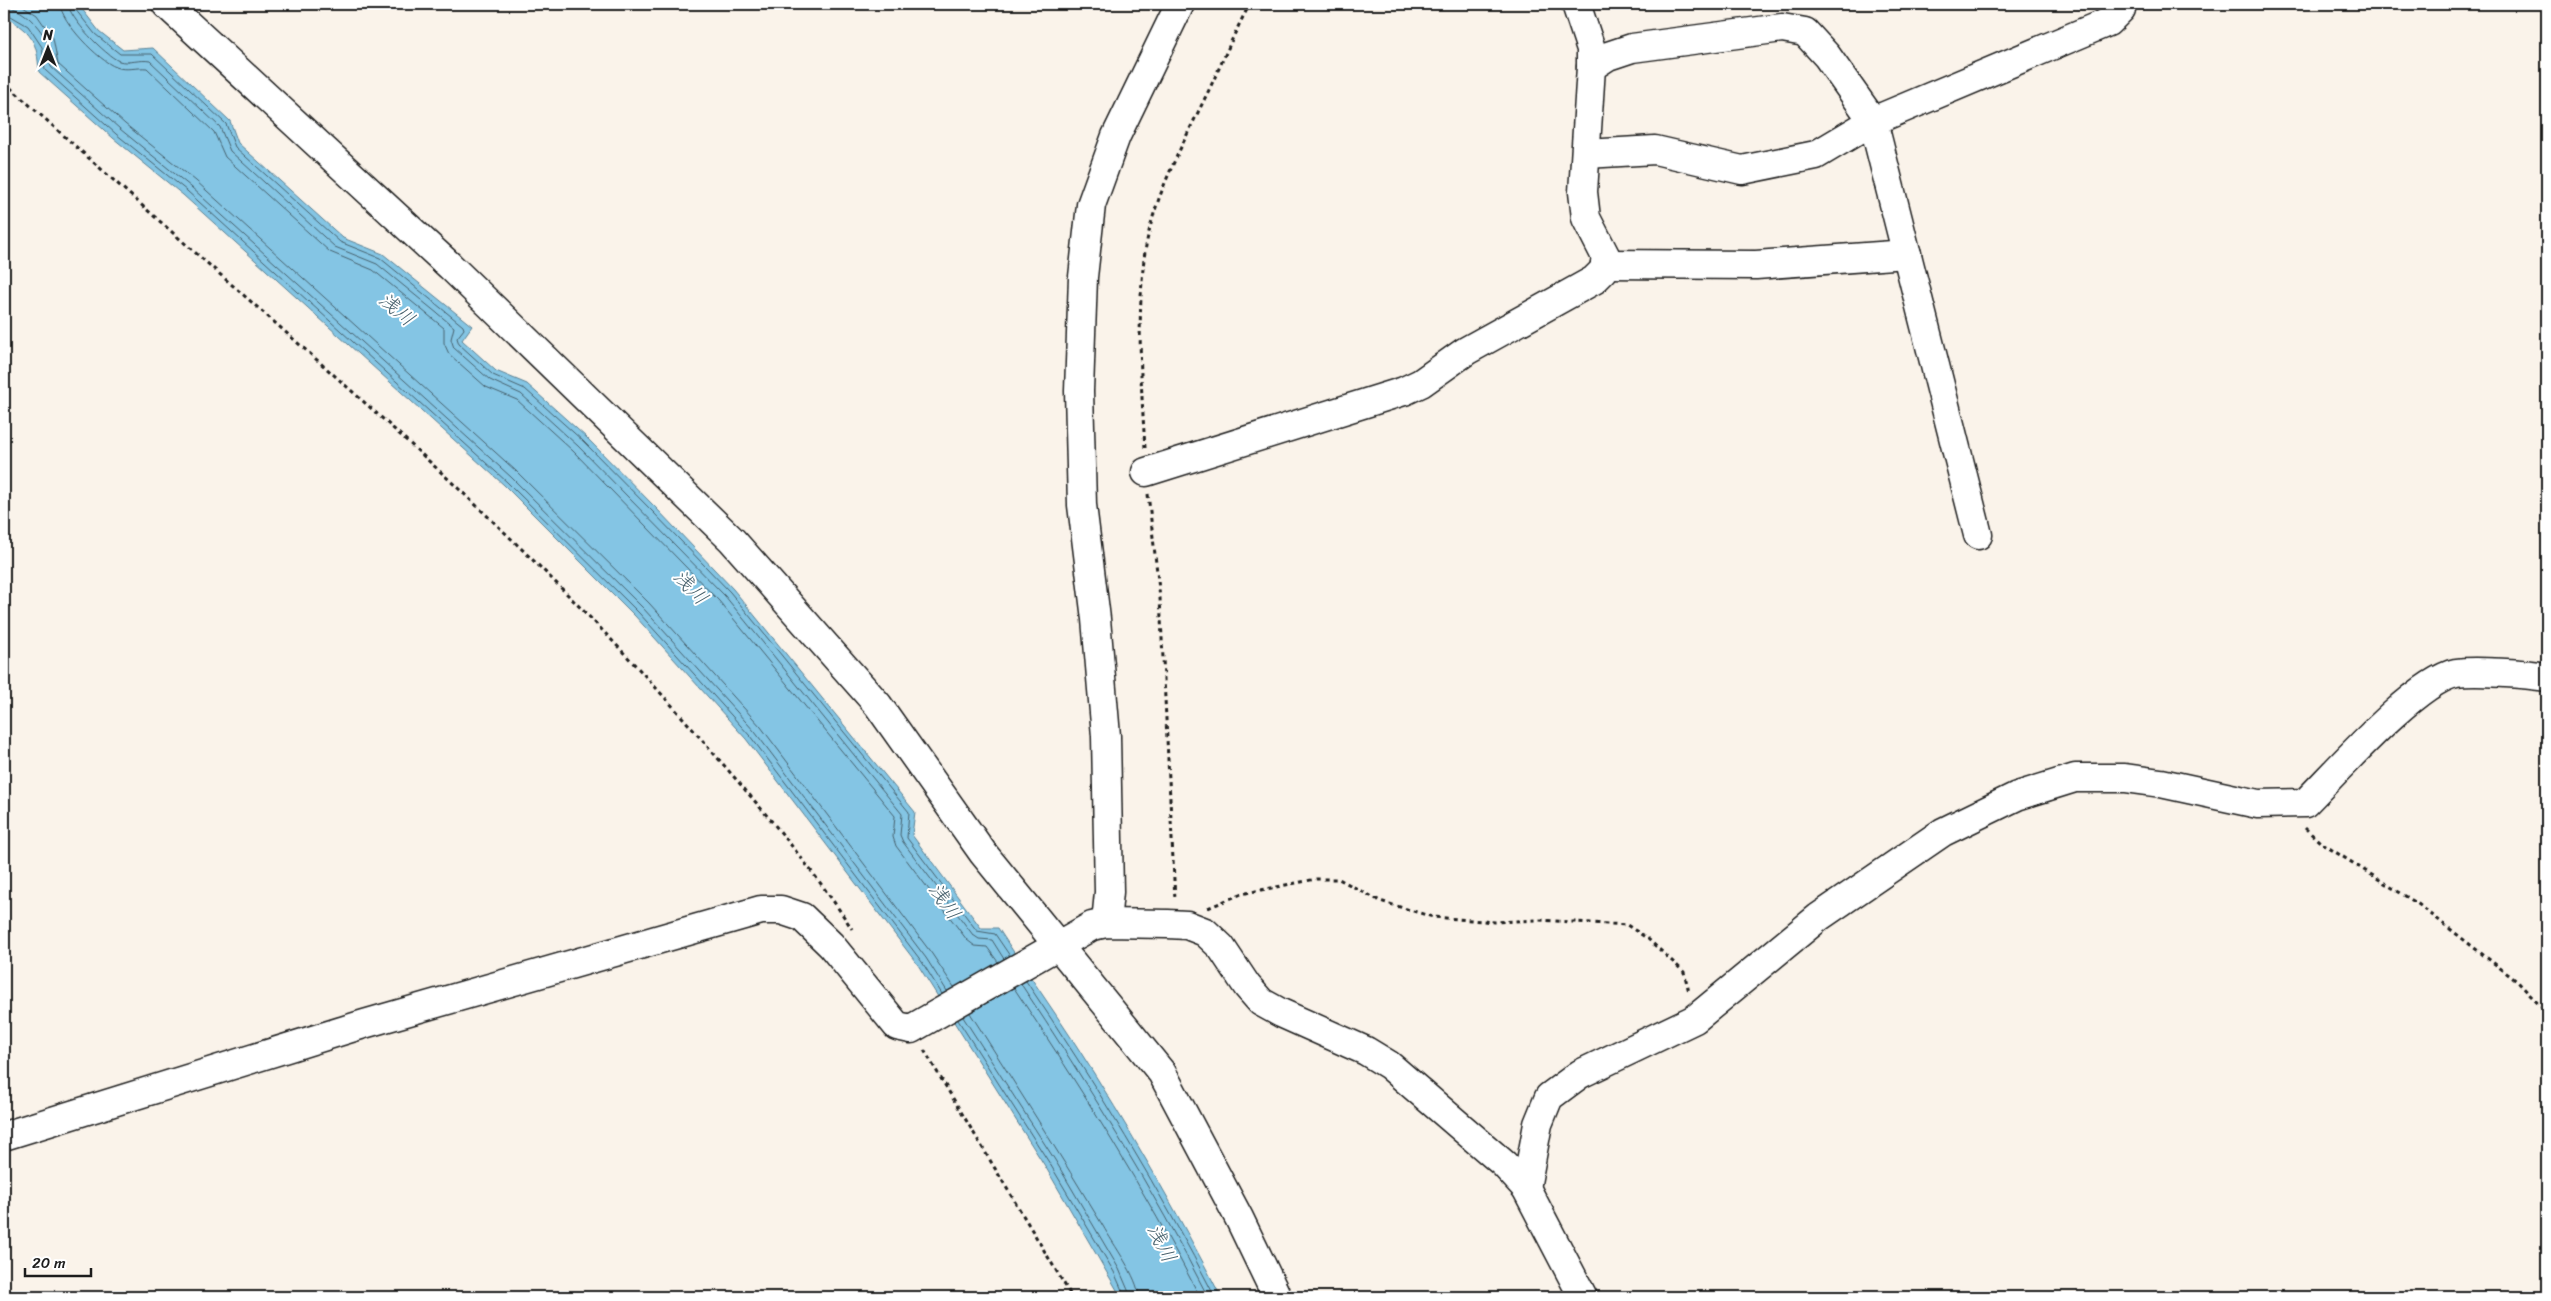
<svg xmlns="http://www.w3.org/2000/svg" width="2551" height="1301" viewBox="0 0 2551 1301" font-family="Sriracha,'Klee One',sans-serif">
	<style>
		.water { fill: #84c5e4; stroke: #5a8194 }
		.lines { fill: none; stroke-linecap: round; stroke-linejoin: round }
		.shore { stroke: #46606c; stroke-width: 1 }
		.minor-casing { stroke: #1c1c1c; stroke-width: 31 }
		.path { stroke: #1c1c1c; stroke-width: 3; stroke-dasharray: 4 4; stroke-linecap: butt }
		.minor { stroke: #fff; stroke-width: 28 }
		.labels { text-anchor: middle; stroke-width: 4; stroke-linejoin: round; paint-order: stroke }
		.water-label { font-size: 20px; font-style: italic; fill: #46606c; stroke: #fff }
	</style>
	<rect width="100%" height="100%" fill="#faf3ea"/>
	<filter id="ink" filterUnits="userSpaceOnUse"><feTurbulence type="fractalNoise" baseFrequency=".02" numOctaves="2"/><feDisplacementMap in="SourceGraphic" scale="10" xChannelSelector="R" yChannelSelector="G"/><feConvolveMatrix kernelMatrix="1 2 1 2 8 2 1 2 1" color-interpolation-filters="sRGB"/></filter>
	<g filter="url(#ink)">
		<path class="water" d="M4 4H78L99 31 123 50 153 48 230 121 238 143 343 238 383 254 472 326 462 340 496 371 527 384 586 437 657 509 733 589 915 812 912 835 981 928H998C1023 967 1050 1005 1076 1045 1128 1126 1177 1211 1221 1297H1121L1045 1166 918 965 746 739 635 616 504 485 183 195 113 138 39 72C37 40 32 33 4 16Z"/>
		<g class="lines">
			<g class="shore">
				<path d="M20 4 37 15 53 38 58 64 125 124 196 181 516 471 649 603 761 727 932 954 954 987"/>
				<path d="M60 4C61 22 99 61 116 67 125 71 137 67 147 68L214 132 225 157 330 252 373 270 444 328V343L449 354 486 387 517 400 573 451 719 601 895 816 893 837 896 846 967 940 975 946 987 947 998 962"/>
				<path d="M68 4C69 18 105 55 119 61 128 64 140 59 150 61L220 127 230 151 335 247 377 264 454 327 451 339 454 348 490 380 521 394 578 446 725 596 902 814 900 835 903 842 973 935 979 939 992 940 1004 959"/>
				<path d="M74 4 75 9 95 34 120 54H152L226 124 235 147 340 242 380 258 463 326 464 329 457 338 459 344 493 375 525 389 583 441 653 512 730 592 909 812 907 838 977 931 995 934 1010 956"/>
				<path d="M4 6C22 7 41 27 48 44 51 51 49 60 51 67L120 129 191 187 511 477 643 608 755 732 926 958 947 991"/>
				<path d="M4 12 28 26 42 47 45 70 116 134 187 191 507 482 639 613 750 736 922 962 942 994"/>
				<path d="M1026 981C1095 1083 1159 1188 1215 1297"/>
				<path d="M1021 984C1088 1085 1153 1189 1208 1297"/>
				<path d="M1014 988C1081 1088 1145 1190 1200 1297"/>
				<path d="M970 1013C1015 1084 1060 1154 1103 1226 1113 1244 1138 1277 1139 1297"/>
				<path d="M963 1017 1055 1160 1119 1269 1131 1297"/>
				<path d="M958 1020 1050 1164 1114 1272 1125 1297"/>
			</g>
			<defs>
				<g id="minor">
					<path d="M166 4 450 266 732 540 878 705 983 853 1162 1073 1239 1218 1277 1297"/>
					<path d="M1591 67 1608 56 1632 48 1782 28 1805 32 1827 56 1873 121 1978 535"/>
					<path d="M1586 154 1655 150 1742 170 1816 155 1873 121 2108 22 2121 9V4"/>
					<path d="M1605 264 1756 265 1907 254"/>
					<path d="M1146 472 1404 391 1421 383 1466 351 1594 280 1604 270 1606 257 1586 218 1583 192 1591 67V49L1576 4"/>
					<path d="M1106 923 1109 892 1106 736 1096 619 1082 505 1079 391 1083 277 1091 205 1116 136 1180 4"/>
					<path d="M4 1136 364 1024 761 910H781L802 917 831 945 897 1026 911 1029 1092 926 1106 923 1168 924 1187 925 1205 932 1221 947 1247 986 1261 1002 1281 1013 1366 1051 1389 1065 1504 1164 1526 1188 1583 1297"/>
					<path d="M1526 1188 1538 1124 1549 1097 1580 1074 1695 1019 1819 917 1943 832 2017 796 2075 778H2125L2161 783 2258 804 2305 803C2337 771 2416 681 2456 673 2474 670 2528 674 2547 677"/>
				</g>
			</defs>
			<use href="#minor" class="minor-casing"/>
			<g class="path">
				<path d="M4 82C85 155 166 227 248 299 407 439 564 579 702 740 754 800 809 862 852 929"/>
				<path d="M1145 448C1141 385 1137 322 1144 259 1151 201 1181 148 1206 96 1221 66 1233 34 1250 4"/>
				<path d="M1148 494 1160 598 1175 900"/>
				<path d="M2305 828 2321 843 2418 904 2518 982 2547 1013"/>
				<path d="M1208 908 1241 894 1316 879H1339L1380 901 1433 917 1495 922 1538 920 1627 925 1648 939 1684 972 1689 992"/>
				<path d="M924 1050 1072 1297"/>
			</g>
			<use href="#minor" class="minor"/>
		</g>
	</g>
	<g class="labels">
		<g class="water-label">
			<text transform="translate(397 309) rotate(40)" y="7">浅川</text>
			<text transform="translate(691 587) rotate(46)" y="7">浅川</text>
			<text transform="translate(945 901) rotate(55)" y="7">浅川</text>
			<text transform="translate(1162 1243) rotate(63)" y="7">浅川</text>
		</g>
	</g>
	<rect width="2551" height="1301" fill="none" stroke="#fff" stroke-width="20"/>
	<rect x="10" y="10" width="2531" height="1281" fill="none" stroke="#1c1c1c" stroke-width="2" filter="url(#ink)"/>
	<g transform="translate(48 48)" stroke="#ffffff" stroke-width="4" paint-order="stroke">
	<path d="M0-4L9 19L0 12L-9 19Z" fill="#1c1c1c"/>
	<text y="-8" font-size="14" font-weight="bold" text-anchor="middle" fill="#1c1c1c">N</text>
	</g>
	<path d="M25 1268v8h66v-8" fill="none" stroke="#1c1c1c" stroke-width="2.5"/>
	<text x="32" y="1268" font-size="15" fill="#1c1c1c" stroke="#ffffff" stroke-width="4" paint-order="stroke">20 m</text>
</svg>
